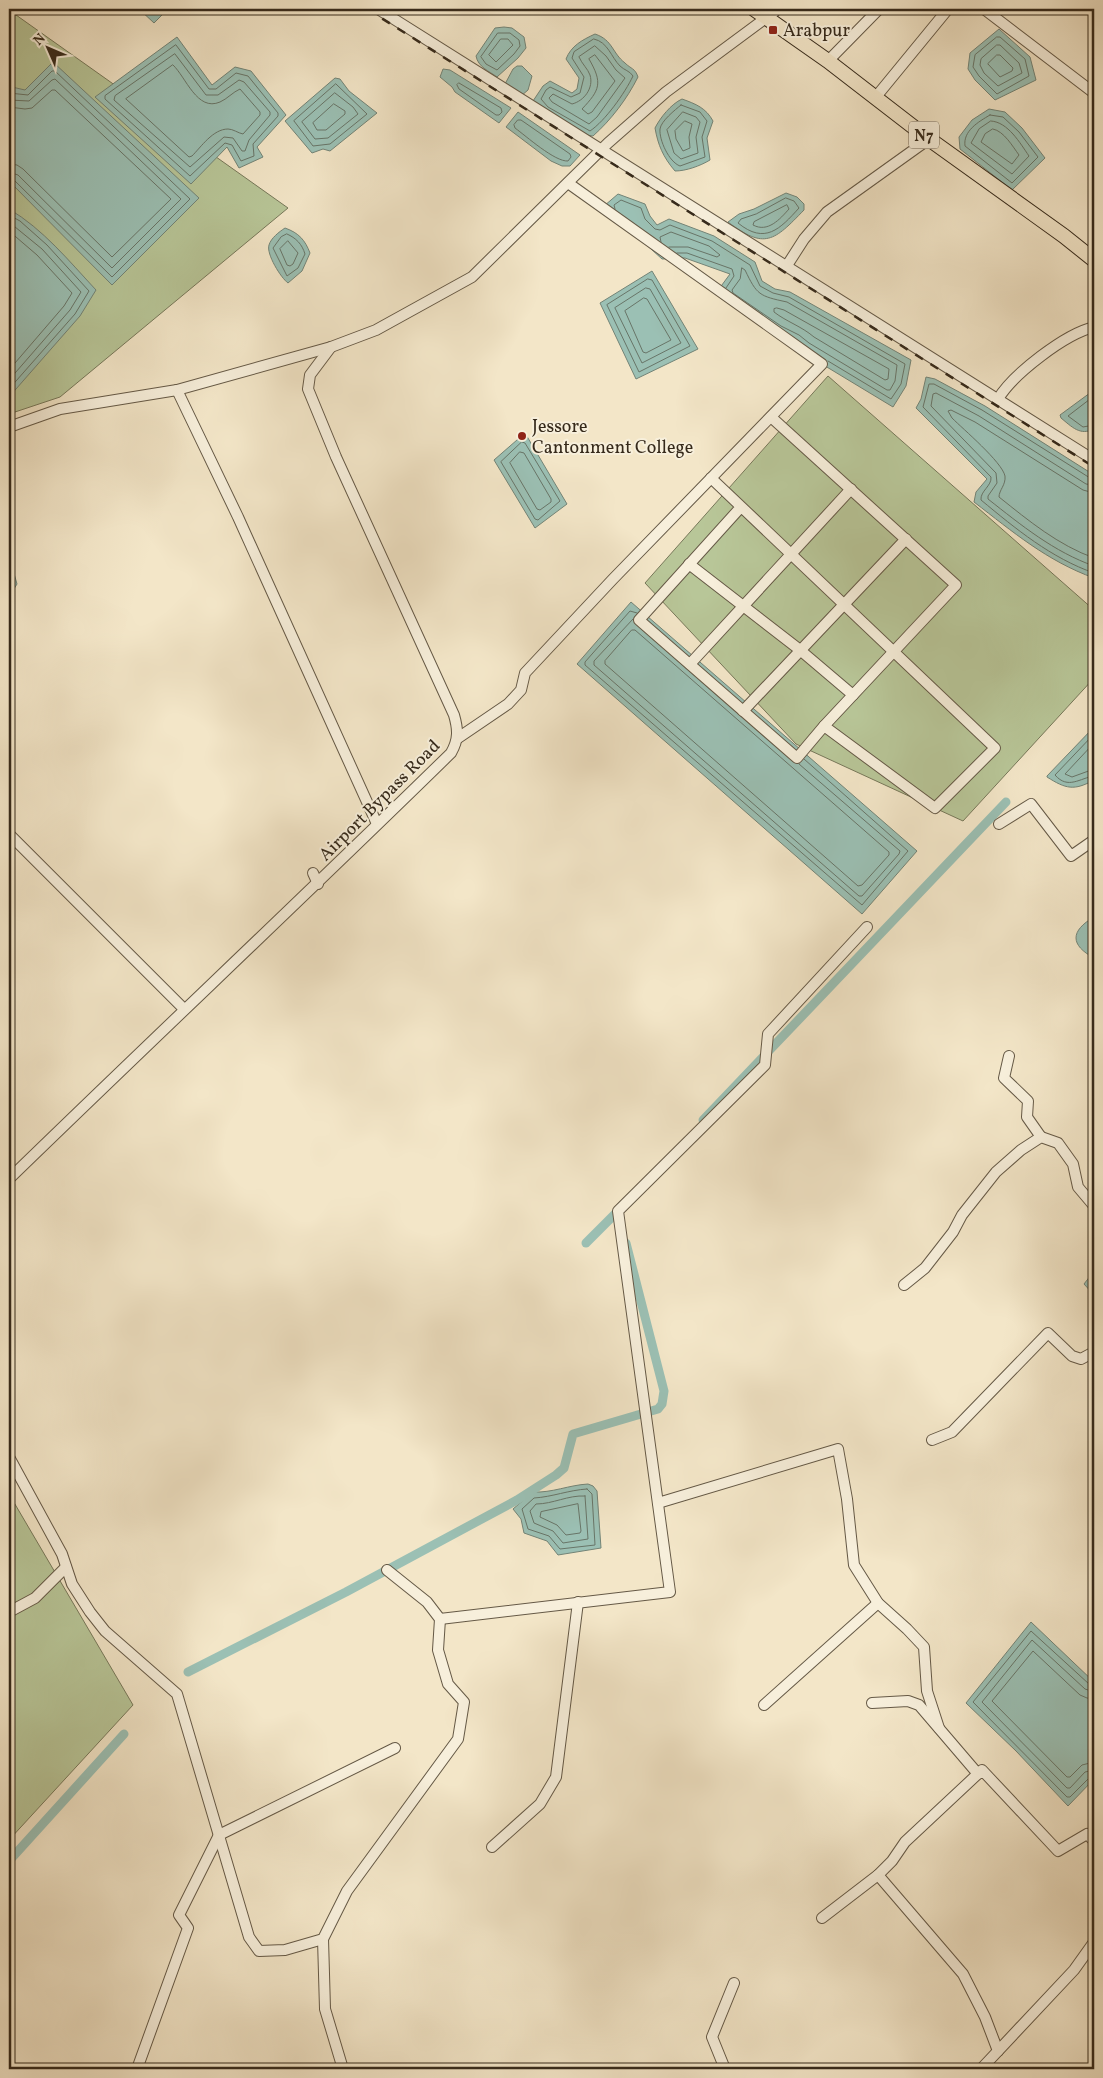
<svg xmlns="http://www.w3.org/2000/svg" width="1103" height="2078" viewBox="0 0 1103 2078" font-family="Vollkorn,serif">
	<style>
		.green { fill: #b8c698; stroke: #77785a }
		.water { fill: #9bc0b4; stroke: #738477 }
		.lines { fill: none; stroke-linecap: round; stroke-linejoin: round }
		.shore { stroke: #687568; stroke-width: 1 }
		.canal { stroke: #9bc0b4; stroke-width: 9 }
		.minor-casing { stroke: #655946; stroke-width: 12 }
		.highway-casing { stroke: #362a1b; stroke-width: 16 }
		.minor { stroke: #f7efdb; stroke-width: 10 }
		.highway { stroke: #f3e6c8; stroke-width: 14 }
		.rail { stroke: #362a1b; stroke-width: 2.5; stroke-dasharray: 9 9; stroke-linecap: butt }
		.poi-dot { fill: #8f2418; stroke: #f7efdb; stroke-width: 2 }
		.labels { text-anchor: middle; stroke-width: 4; stroke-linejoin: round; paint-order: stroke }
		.shield { fill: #f7efdb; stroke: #706555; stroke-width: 1 }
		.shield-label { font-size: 16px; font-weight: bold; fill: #362a1b }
		.poi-label { font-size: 18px; fill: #362a1b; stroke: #f7efdb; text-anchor: start }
		.street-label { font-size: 18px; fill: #362a1b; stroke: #f7efdb }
	</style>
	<rect width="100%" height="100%" fill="#f3e6c8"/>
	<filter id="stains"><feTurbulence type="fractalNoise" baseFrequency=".004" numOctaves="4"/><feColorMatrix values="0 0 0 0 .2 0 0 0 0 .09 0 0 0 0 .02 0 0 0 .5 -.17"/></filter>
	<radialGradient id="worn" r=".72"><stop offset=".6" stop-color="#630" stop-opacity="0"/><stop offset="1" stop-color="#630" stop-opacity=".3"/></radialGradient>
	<g class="green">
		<path d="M9 10 288 208 60 397 9 414Z"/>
		<path d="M828 376 1094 610V678L963 821 796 744 645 583Z"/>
		<path d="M9 1494 133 1705 9 1840Z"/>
	</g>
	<g class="water">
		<path d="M139 9H168L154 23Z"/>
		<path d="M504 27 512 28 524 37 526 48 518 58 497 77C489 71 478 67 476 56L495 28Z"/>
		<path d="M999 29 1030 57 1036 80 995 100 975 80 968 69 970 53Z"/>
		<path d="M595 34C613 40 612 53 625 63 631 69 635 68 638 77 627 99 611 120 593 136L586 135 545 111 533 101 543 86 550 81 572 93 577 89 579 78 566 59C571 46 582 40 595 34Z"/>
		<path d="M177 37 212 85 235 67 251 71 286 115 257 147 263 157 239 168 227 147 191 184 95 97Z"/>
		<path d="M53 62 199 198 112 285 9 181V89L12 87 25 90Z"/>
		<path d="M517 66H522L532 76 528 90 521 96 505 84 513 69Z"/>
		<path d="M443 69 450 70 511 108 499 123 455 92 452 87 440 77Z"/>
		<path d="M335 78 340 79 349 91 377 113 330 151 323 149 312 153 285 121Z"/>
		<path d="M682 99C696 104 706 108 713 121L707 138 710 160C700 166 686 171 675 171 663 157 658 145 655 128 660 118 671 104 682 99Z"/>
		<path d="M989 109 1005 112 1022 128 1045 158 1012 190 960 149 959 137 972 120Z"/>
		<path d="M518 112 580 155 570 166H562L551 161 506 127Z"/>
		<path d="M786 193 797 197 804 204V210C774 241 765 250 728 222L739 214 754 209Z"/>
		<path d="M618 194 645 204 650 216 657 225 669 219 714 236 755 262 762 281 775 289 790 292 911 360 906 386 893 407 802 352 719 297 716 293 730 274 685 258 662 259 604 206Z"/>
		<path d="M9 209C43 229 69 261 96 290L80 316 9 397Z"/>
		<path d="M285 228C299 233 305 240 310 253L302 271 288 283C281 278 266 254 269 245 271 238 279 232 285 228Z"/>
		<path d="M652 271 698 349 636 379 600 303Z"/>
		<path d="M926 377 935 379 985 406 1094 475V578C1047 561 1013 532 974 502L976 492 987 479 916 408 921 399Z"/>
		<path d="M1094 390V429C1080 436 1072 427 1061 418L1060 415Z"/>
		<path d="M525 433 567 504 535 528 494 460Z"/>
		<path d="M9 556 17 584 9 597Z"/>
		<path d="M631 602 917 851 862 914 577 664Z"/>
		<path d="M1094 727V780C1074 791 1066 789 1047 777V776Z"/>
		<path d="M1094 917V958C1070 945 1070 931 1094 917Z"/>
		<path d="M1094 1271V1295L1084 1284Z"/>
		<path d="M588 1484 593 1486 597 1491 601 1548 558 1555 547 1541 524 1533 521 1519 513 1509 533 1492C552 1493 569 1485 588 1484Z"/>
		<path d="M1031 1622 1094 1682V1779L1068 1806 1016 1751 966 1703Z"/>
	</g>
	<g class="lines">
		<g class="shore">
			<path d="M498 33H510L519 40 520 46 514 54 497 70 486 64 481 57Z"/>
			<path d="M997 37H1000L1025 59 1029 76 997 94 979 76 973 67 975 55Z"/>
			<path d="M501 39H508L513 45 496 62 489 55Z"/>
			<path d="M594 39C608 42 611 57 620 66 624 70 630 71 633 76 625 93 605 121 590 131L548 107 541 99 546 90 550 87 571 97 580 93 584 77 572 58 574 52Z"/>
			<path d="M176 45 209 89H216L236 73 248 76 278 113V116L253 144 254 156 241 161 232 145 225 143 190 176 105 99V96Z"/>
			<path d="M997 45H1000L1019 63 1022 73 998 86 984 73 980 65 981 59Z"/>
			<path d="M595 46 606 56 616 70 625 78 597 117 589 124 552 102 549 98 553 94 572 104C584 101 594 88 590 75 588 69 582 64 579 57Z"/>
			<path d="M175 54 206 95H218L239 80 244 82 270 112V115L249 140 245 151H242L233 138 224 137 190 167 114 100 115 96Z"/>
			<path d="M595 55 615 81 592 112 588 114 582 109C600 90 603 83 589 59Z"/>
			<path d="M997 55H1000L1013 68 1012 71 1000 77 988 64Z"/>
			<path d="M173 65C186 77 197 112 220 102 227 99 233 92 240 89L260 112V115L243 134C238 133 233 129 228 129 213 129 201 147 192 156L189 157 126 99Z"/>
			<path d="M459 83 501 108 502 112 499 115H496L459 89 457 85Z"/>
			<path d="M336 84 367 114 330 144 313 146 294 121Z"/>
			<path d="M9 93 28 95 52 71H55L190 199 112 277 14 180 9 178"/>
			<path d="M335 93 353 107 358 114 328 138 315 139 302 122Z"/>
			<path d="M9 100 29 101 52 80 55 79 181 199 112 268 18 175 9 172"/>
			<path d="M334 104 345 111V114L326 130H317L313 123Z"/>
			<path d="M681 105 700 112 707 121 702 137 705 157 680 166C669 162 659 140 660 129 661 121 675 110 681 105Z"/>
			<path d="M9 107 25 109 32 108 52 90H55L171 199 112 257 23 169 17 165 9 164"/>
			<path d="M683 112 696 117 700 122 696 137 698 153 681 159 674 153 667 130Z"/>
			<path d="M990 115 1003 117 1019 132 1038 157 1012 183 965 146C963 131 978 122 990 115Z"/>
			<path d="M518 120H521L570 154 571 157 568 161C555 162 526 136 515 128L514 125Z"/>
			<path d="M685 121 692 124 689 137 690 148 683 151 676 139 675 131Z"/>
			<path d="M991 121C1008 122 1020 143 1029 156L1012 174 971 143 979 129Z"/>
			<path d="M993 129C1004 131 1013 147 1019 155L1012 164 981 142 985 134Z"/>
			<path d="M786 198 794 201 799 208C780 229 765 245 738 223L741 219 756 214Z"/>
			<path d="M787 205 789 209C780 219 768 233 753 225L754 222Z"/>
			<path d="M615 209 614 205 621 200 641 208 645 219 655 229 660 230 670 225 712 241 750 265 760 286 773 293 789 297 905 364 901 384 891 399 828 361"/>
			<path d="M9 215 20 221 47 245 89 291 75 314 9 389"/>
			<path d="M9 222 42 249 81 292 70 310 9 380"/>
			<path d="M9 231 37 255 72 293 64 306 9 370"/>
			<path d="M287 234C296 238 302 244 305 254L298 268 287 276 273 248 281 237Z"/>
			<path d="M288 241 298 253 293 264 290 266 287 265 280 249Z"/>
			<path d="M661 242 660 237 671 232 709 246 720 255 717 257 688 247H669"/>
			<path d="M677 253H687L732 269 734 276 726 288"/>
			<path d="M742 268 745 270C757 295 759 296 787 302L897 365 895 381 890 390H887L809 343 799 335 781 326 733 293 732 290 740 279Z"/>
			<path d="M648 279 652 280 690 346 639 372 607 305Z"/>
			<path d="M646 288 650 289 681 343 642 363 615 308Z"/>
			<path d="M644 298 647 299 671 340 646 353 643 352 625 311Z"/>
			<path d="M777 308 784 310 889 369 888 379 885 380 814 337C801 326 787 322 774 312V309Z"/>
			<path d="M1094 396 1068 416 1083 427 1094 425"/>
			<path d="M522 442 525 443 560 501 538 520 535 519 501 462Z"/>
			<path d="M520 452 524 453 551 499V502L540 510 537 509 510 463Z"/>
			<path d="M1094 479 1090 478 982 410 934 384H929L923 407 991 477C992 486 980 491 981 500 1016 529 1051 558 1094 573"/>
			<path d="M1094 485 1086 484 979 416 936 393 933 394 931 406 996 473 997 483 988 496V499C1021 525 1054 552 1094 566"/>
			<path d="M1094 493 1083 490 975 422 951 410 948 411 952 418C963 429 1002 462 1005 476 1006 485 999 490 999 497 1029 521 1058 545 1094 558"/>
			<path d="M637 613 630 611 585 662V665L862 905 908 851 804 759"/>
			<path d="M633 619 594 661V665L859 896H862L899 854 900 851 799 764"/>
			<path d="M632 630H635L889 852V855L862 885 858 886 605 664V661Z"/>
			<path d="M1094 734 1055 775C1068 790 1080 778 1094 776"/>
			<path d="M1094 743 1065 774 1072 777 1094 769"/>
			<path d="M587 1489 592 1494 595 1545 560 1549 549 1536 528 1529 522 1509 534 1498C552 1497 569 1490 587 1489Z"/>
			<path d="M585 1496 588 1539 563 1543 553 1531 534 1523 530 1511 536 1504C553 1504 568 1495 585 1496Z"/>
			<path d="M578 1504 581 1531 580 1533 566 1535 557 1525 540 1517 541 1512Z"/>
			<path d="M1094 1685 1089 1684 1031 1631 973 1702 1067 1797H1070L1089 1778 1094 1776"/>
			<path d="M1094 1692 1085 1689 1032 1640 982 1702 1067 1788H1070L1085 1772 1094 1770"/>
			<path d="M1094 1699 1087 1698 1080 1695 1033 1651 992 1701 1067 1777H1070L1082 1765 1094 1762"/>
		</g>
		<g class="canal">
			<path d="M703 1120 1006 802"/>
			<path d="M586 1243 621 1208"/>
			<path d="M188 1672 346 1592 517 1500 556 1475 564 1468 573 1434 658 1409 662 1404 664 1391 626 1243"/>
			<path d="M9 1861 124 1734"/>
		</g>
		<defs>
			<g id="minor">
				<path d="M378 9 1094 460"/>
				<path d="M984 9 1094 93"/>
				<path d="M828 61 879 9"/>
				<path d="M875 98 948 9"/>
				<path d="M786 267 804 239 827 212 929 139"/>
				<path d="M177 390 238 517 377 824"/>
				<path d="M998 399C1013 374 1065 334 1094 327"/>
				<path d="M9 427 60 409 177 390 331 347 376 330 472 277 608 143 666 92 778 9"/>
				<path d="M711 478 995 748 935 808 824 726 797 758 639 620 741 507"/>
				<path d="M689 564 800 650 853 695 956 585 771 417"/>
				<path d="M690 664 851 489"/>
				<path d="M743 711 906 539"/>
				<path d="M824 726 853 695"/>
				<path d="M458 738 508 704 521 690 525 673 613 579 822 364 568 183"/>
				<path d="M999 824 1031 804 1071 856 1094 840"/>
				<path d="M9 834 184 1009"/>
				<path d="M313 873 318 884"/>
				<path d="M1009 1056 1004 1078 1028 1101 1027 1117 1041 1137"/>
				<path d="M9 1179C156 1036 305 896 451 753 459 739 458 729 454 715L336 457 308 389 310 375 331 347"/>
				<path d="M904 1285 925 1268 953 1232 962 1215 996 1172 1021 1150 1041 1137 1058 1143 1073 1164 1078 1187 1094 1206"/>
				<path d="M932 1440 952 1432 1048 1333 1072 1356 1081 1359 1094 1352"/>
				<path d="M9 1457 62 1554 72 1584 90 1612 105 1631 177 1694 249 1937 259 1951 285 1950 323 1939 347 1891 458 1739 464 1702 448 1684 438 1650 440 1619 427 1602 387 1570"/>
				<path d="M658 1503 838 1449 847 1499 854 1565 878 1603 907 1629 924 1647 927 1691 939 1728"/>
				<path d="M9 1612 35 1598 66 1567"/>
				<path d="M440 1619 670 1592 618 1211 765 1065 768 1034 867 927"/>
				<path d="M872 1703 908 1701 919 1705 978 1774"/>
				<path d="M764 1705 878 1603"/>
				<path d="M492 1847 540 1804 556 1777 578 1602"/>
				<path d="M878 1875 963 1974 985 2017 998 2051"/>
				<path d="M822 1918 878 1875 892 1861 905 1842 982 1770 1058 1851 1087 1834 1094 1841"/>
				<path d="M323 1939 325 2009 343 2069"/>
				<path d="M137 2069 188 1928 179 1915 219 1835 395 1748"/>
				<path d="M725 2069 712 2037 734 1983"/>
				<path d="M981 2069 1074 1970 1094 1942"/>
			</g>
			<path id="highway" d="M754 9 828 61 929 139 1064 236 1094 260"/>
		</defs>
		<use href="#minor" class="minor-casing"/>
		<use href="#highway" class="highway-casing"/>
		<use href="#minor" class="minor"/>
		<use href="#highway" class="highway"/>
		<path class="rail" d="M367 9 1094 467"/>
	</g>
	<g class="poi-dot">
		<rect x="768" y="25" width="10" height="10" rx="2.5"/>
		<circle cx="522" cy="436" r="5"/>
	</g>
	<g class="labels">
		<rect class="shield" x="909" y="121.5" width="30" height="27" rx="4"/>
		<g class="shield-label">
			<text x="924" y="141">N7</text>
		</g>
		<g class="poi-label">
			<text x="783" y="36">Arabpur</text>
			<text x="532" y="432">Jessore<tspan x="532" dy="21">Cantonment College</tspan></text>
		</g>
		<g class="street-label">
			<text transform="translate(379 800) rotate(-45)" y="6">Airport Bypass Road</text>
		</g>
	</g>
	<rect width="1103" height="2078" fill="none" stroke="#f3e6c8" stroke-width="30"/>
	<rect x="10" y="10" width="1083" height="2058" fill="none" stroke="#362a1b" stroke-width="2.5"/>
	<rect x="15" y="15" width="1073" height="2048" fill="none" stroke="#362a1b"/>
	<g transform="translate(48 48) rotate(315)" stroke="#f7efdb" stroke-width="4" paint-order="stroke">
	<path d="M0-4L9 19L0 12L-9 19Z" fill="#362a1b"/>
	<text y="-8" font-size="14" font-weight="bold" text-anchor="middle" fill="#362a1b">N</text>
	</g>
	<rect width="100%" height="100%" filter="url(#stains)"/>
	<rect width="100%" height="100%" fill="url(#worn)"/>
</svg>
